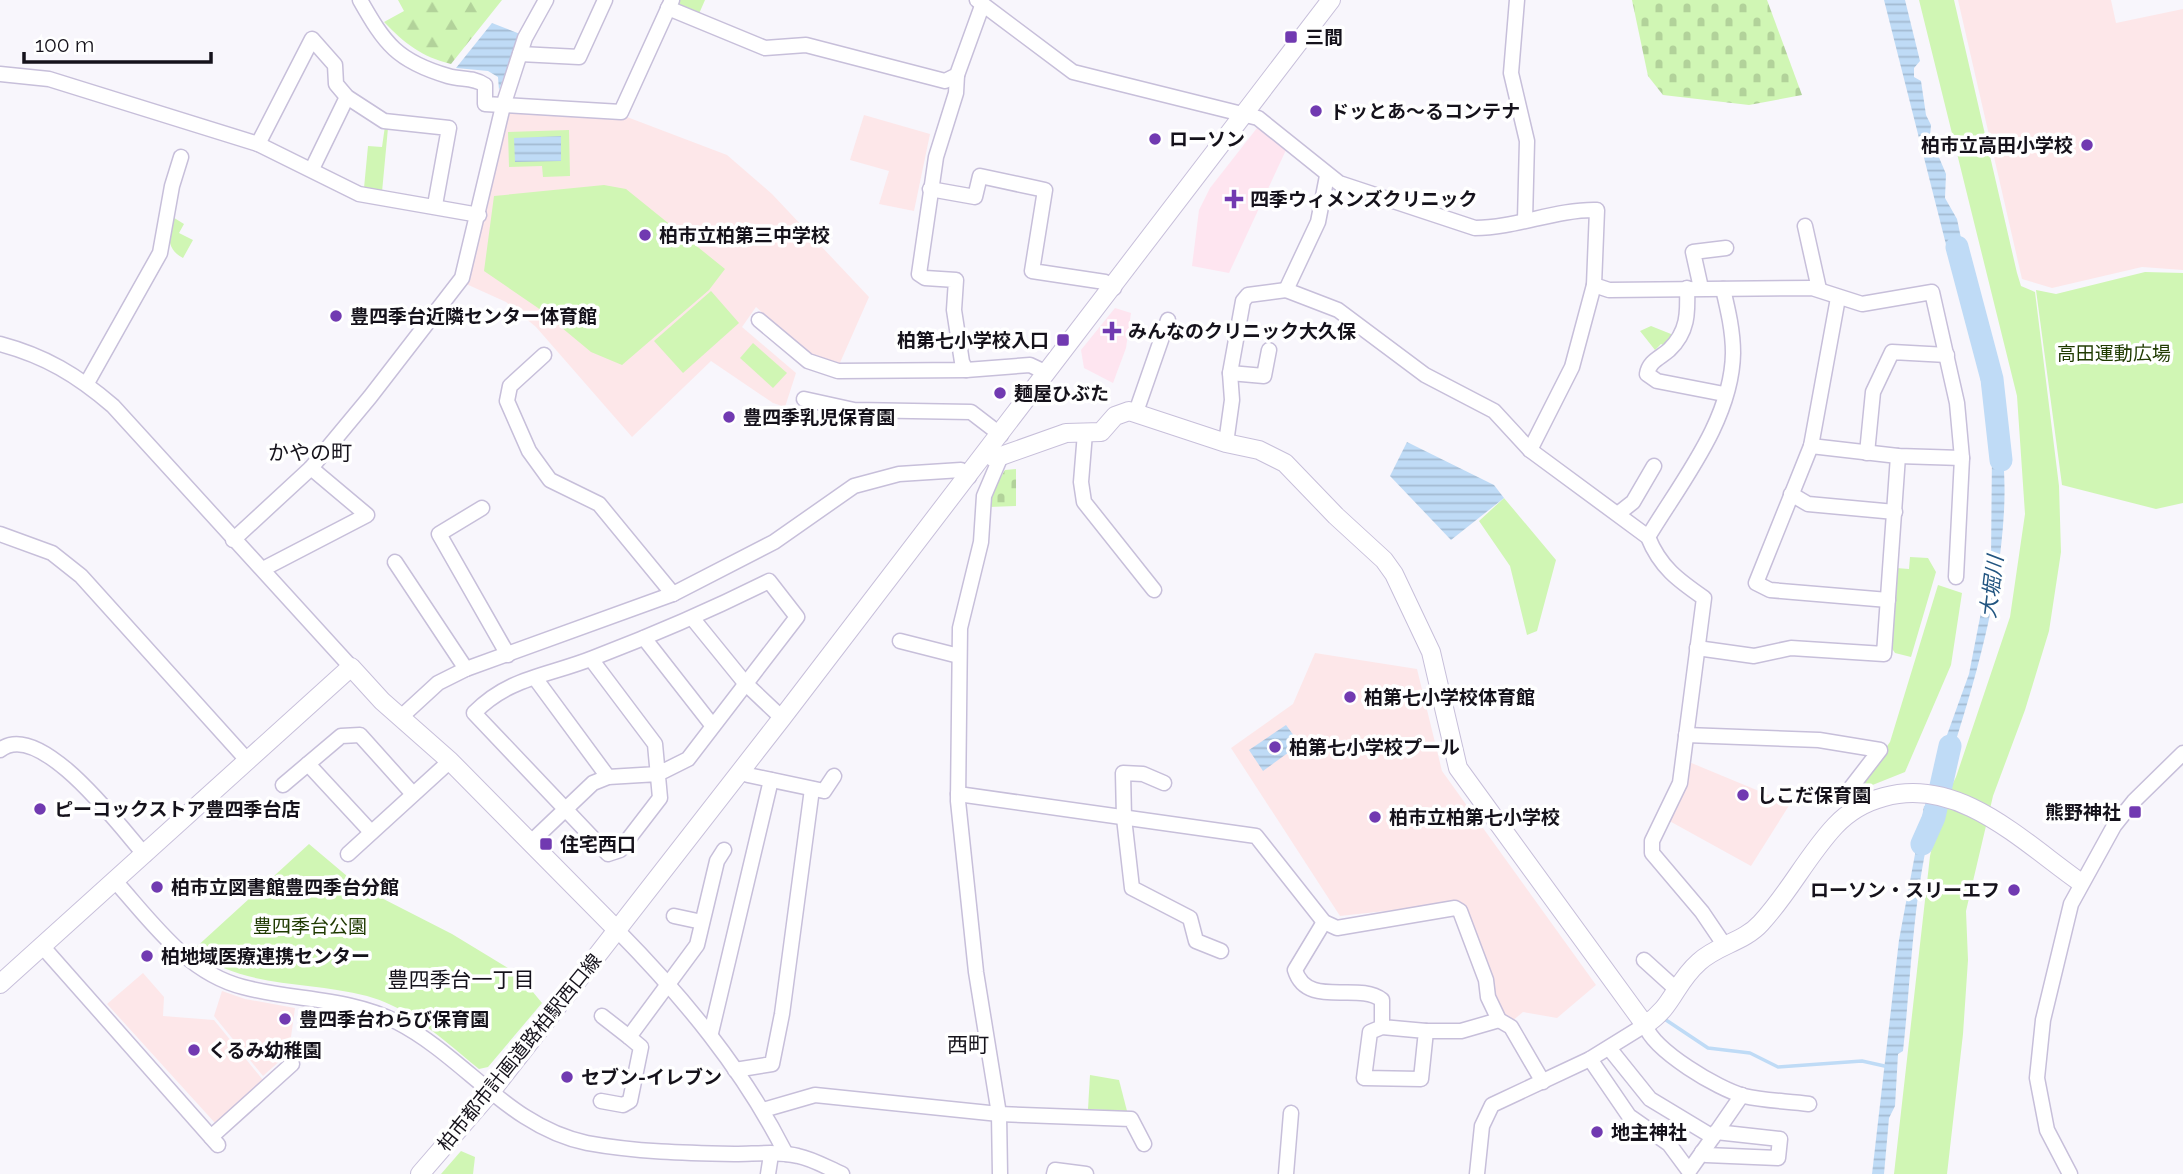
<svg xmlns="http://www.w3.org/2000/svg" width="2183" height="1174" viewBox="0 0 2183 1174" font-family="Raleway,'Noto Sans JP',sans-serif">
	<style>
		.education { fill: #fde7e9 }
		.medical { fill: #fee5f0 }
		.green { fill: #d0f6b4 }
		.forest { fill: url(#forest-firs) }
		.cemetery { fill: url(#cemetery-stones) }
		.water { fill: url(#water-rules) }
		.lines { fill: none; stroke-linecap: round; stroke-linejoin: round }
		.stream { stroke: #bfdbf6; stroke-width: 3.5 }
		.river { stroke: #bfdbf6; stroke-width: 23 }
		.minor-casing { stroke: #c7bfda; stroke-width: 17 }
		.tertiary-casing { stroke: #c7bfda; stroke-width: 20 }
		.minor { stroke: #fff; stroke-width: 14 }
		.tertiary { stroke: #fff; stroke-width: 18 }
		.poi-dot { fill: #713ab1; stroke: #fff; stroke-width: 2.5 }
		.labels { text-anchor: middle; stroke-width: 7; stroke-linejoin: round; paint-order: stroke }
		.poi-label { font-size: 19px; font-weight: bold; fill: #15121b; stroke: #fff; text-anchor: start }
		.park-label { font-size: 19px; fill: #1f3a00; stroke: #fff }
		.street-label { font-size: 19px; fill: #15121b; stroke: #fff }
		.neighbourhood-label { font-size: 21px; fill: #15121b; stroke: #fff }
		.water-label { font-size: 21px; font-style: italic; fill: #225580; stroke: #fff }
	</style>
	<defs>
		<pattern id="forest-firs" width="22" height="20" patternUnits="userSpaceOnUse" patternTransform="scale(1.75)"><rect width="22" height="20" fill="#d0f6b4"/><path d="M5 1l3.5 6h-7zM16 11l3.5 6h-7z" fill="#b2d29a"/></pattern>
		<pattern id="cemetery-stones" width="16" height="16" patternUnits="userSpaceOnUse" patternTransform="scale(1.75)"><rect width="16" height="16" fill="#d0f6b4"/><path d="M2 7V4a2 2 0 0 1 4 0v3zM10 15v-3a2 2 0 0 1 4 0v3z" fill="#b2d29a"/></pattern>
		<pattern id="water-rules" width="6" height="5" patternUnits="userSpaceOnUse" patternTransform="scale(1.75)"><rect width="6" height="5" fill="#bfdbf6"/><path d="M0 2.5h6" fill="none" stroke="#a3bbd2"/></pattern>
	</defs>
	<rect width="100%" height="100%" fill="#f8f6fc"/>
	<g class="education">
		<path d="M1958 0H2111L2116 23 2183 9V270L2142 267 2052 288 2022 279Z"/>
		<path d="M507 113 627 117 727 155 772 194 869 297 839 365 809 355 756 307 742 327 796 373 785 407 773 403 711 361 632 437 536 327 506 302 464 283Z"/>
		<path d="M864 115 930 134 914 211 879 204 889 171 850 160Z"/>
		<path d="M1315 653 1417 669 1442 771 1596 985 1557 1018 1523 1012 1511 1022 1498 1010 1491 989 1493 981 1463 905 1458 903 1340 916 1231 748 1293 704Z"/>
		<path d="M1689 762 1790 804 1751 866 1664 818Z"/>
		<path d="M143 973 164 997 163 1016 214 1020 263 1080 215 1123 107 1004Z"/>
		<path d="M222 991 245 999 295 1008 291 1037 283 1058 263 1076 214 1016Z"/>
	</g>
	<g class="medical">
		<path d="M1257 128 1286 150 1229 273 1192 266 1199 210 1210 188Z"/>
		<path d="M1115 308 1131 313 1126 348 1113 383 1084 368 1081 350Z"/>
	</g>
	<g class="green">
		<path d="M676 0H705L698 16 679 8Z"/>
		<path d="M1919 0H1954L2017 273 2021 286 2035 292 2059 486 2061 552 2049 631 2025 710 1993 796 1966 911 1968 960 1963 1034 1947 1174H1894L1930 856 1942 805 1956 777 2010 617 2025 514 2017 396Z"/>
		<path d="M385 126 388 128 382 192 364 188 368 146 382 147Z"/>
		<path d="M569 130 570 176 543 177 542 166 509 167 508 132Z"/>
		<path d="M604 185 626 189 725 269 709 290 622 365 591 352 538 308 484 271 494 196Z"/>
		<path d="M171 216 184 224 179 233 193 240 183 258C165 249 169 233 171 216Z"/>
		<path d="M2145 272 2183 273V503L2156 509 2062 485 2036 290 2056 294Z"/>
		<path d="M711 291 739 323 683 373 654 341Z"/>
		<path d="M1651 326 1676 336 1666 347 1661 344 1655 350 1640 331Z"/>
		<path d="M753 343 787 373 773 388 740 358Z"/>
		<path d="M1504 498 1556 560 1537 631 1527 635 1510 566 1479 521Z"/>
		<path d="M1910 557 1928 558 1936 572 1911 657 1895 653 1891 647 1896 568 1909 569Z"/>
		<path d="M1938 585 1962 593 1951 665 1905 772 1855 792 1890 742Z"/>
		<path d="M309 844 360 887 452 934 518 974 542 1003 488 1067 479 1069C444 1041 411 1008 367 996 307 980 245 990 193 950Z"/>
		<path d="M1090 1075 1119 1080 1127 1111 1088 1109Z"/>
		<path d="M461 1151 475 1157 473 1174H441Z"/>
	</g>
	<path class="forest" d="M398 0H502L451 64C422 57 404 43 384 22L404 11Z"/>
	<g class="cemetery">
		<path d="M1632 0H1767L1802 95 1749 105 1663 95 1648 76Z"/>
		<path d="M1016 469V506L989 507V497L1005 470Z"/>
	</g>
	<g class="water">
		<path d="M1884 0H1905L1920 61 1914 68V77L1921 81 1926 115 1931 125 1930 136 1946 174 1945 198 1957 219 1969 276 1955 280Z"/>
		<path d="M492 23 520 34 499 90 498 77 488 71 456 68Z"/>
		<path d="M561 136V161L515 162 514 138Z"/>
		<path d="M1972 290C1990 360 2008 438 2004 511 1999 603 1973 688 1945 775L1934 771 1969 674 1991 561 1992 450 1975 344 1962 293Z"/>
		<path d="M1407 442 1494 485 1504 498 1451 540 1390 476Z"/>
		<path d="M1286 725 1300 744 1263 771 1249 750Z"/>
		<path d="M1924 806 1936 807C1913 887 1912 969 1903 1051L1898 1054 1895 1106 1889 1118 1884 1174H1872L1899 940Z"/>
	</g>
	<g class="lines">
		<path class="stream" d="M1666 1020 1708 1048 1750 1053 1778 1067 1862 1061 1889 1067"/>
		<g class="river">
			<path d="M1957 247 1992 379 2001 460"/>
			<path d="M1922 844 1934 817 1950 746"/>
		</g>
		<defs>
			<g id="minor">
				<path d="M360 0C385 44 397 61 448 76 461 80 474 77 485 85V104L621 112 672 0"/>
				<path d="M977 0 1073 72 1258 118 1339 183 1475 228C1516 228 1556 209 1597 210L1594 285 1609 290 1812 288 1862 304 1932 292 1957 403 1962 458 1956 577"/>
				<path d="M1517 0 1511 73 1527 141 1525 220"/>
				<path d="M668 8 765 48 806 45 945 81 957 75 982 6"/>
				<path d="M520 54 579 57 605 0"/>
				<path d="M0 74 49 79 258 144 359 194 479 215"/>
				<path d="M957 75 956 93 936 157 919 274 925 278 956 280 954 310 962 362 966 370"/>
				<path d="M258 144 312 39 335 65 336 84 347 97 384 121 449 128 435 205"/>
				<path d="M312 169 347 97"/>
				<path d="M1327 176 1318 222 1286 290 1338 310 1425 375 1494 411 1530 450 1648 537C1660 567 1678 580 1704 598L1680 783 1652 841V853L1702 912 1725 946"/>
				<path d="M930 189 975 197 980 176 1045 190 1032 271 1105 282 1114 288"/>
				<path d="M1805 226 1819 289"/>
				<path d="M1687 288C1688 313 1688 332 1669 350 1660 358 1649 361 1647 374L1657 381 1724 394"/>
				<path d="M1701 288 1693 252 1726 248"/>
				<path d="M1838 298 1811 446 1756 583 1770 590 1888 600"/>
				<path d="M759 320 808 361 838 371 966 370 1030 365 1047 373"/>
				<path d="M0 344C45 356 77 375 113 406L351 667"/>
				<path d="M544 355 510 386 507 401 529 451 550 480 599 504 673 594"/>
				<path d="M1230 373 1264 376 1269 350"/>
				<path d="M87 383 160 253 172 186 181 157"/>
				<path d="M804 399 854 410 971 412 1001 435"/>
				<path d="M1136 412 1168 320"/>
				<path d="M1085 433 1081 482 1084 502 1154 590"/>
				<path d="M1226 443 1232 400 1230 373 1243 301 1248 295 1286 290"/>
				<path d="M1811 446 1898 456 1962 458"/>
				<path d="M1530 450 1572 367 1594 285"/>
				<path d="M1867 453 1873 392 1892 352 1947 355"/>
				<path d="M1791 494 1808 504 1895 512"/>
				<path d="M482 508 439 534 508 655"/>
				<path d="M1619 513 1633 502 1654 466"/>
				<path d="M0 534 52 553 81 576 247 760"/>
				<path d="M1648 537C1681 482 1732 420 1733 353 1733 331 1728 310 1723 289"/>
				<path d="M233 540 311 468 370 397 462 278 503 106 525 38 546 0"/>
				<path d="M395 562 466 669"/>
				<path d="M263 569 367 515 311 468"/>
				<path d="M693 619 745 683 782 718"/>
				<path d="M644 638 712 725"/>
				<path d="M900 641 959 656"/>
				<path d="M1697 648 1754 656 1791 648 1884 654 1898 456"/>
				<path d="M535 678 608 777"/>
				<path d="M401 717 438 683 466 669 673 594 774 542 854 486 899 474 961 470 969 477"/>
				<path d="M1686 735 1819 740 1880 750 1846 794 1853 809"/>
				<path d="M0 750C40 718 121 828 145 855"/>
				<path d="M308 764 371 832"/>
				<path d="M742 769 748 775 824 791 834 776"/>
				<path d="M1164 783 1143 774 1123 773 1124 818 1132 888 1190 918 1196 941 1221 951"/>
				<path d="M283 785 341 736 360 735 413 794"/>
				<path d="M958 794 1256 836 1324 922 1337 928 1455 908 1460 911 1486 980 1488 997 1499 1020 1511 1027 1543 1082"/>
				<path d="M531 842 593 783 608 777 658 774 688 759 797 617 769 581C711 610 653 635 593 658 548 676 509 677 474 713L608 854 620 850 660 798 655 744 591 659"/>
				<path d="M348 854 450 761"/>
				<path d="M115 881C152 922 187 973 243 987 295 1001 348 997 397 1022 465 1057 509 1127 587 1143 636 1152 686 1153 735 1154 755 1154 779 1151 798 1156 813 1159 828 1168 842 1174"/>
				<path d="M674 916 702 922"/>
				<path d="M1324 922 1295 970C1307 1009 1358 981 1382 1000V1027L1370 1032 1364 1078 1421 1079 1426 1031 1382 1027"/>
				<path d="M617 930C683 997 743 1069 786 1154"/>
				<path d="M42 946 218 1145"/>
				<path d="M1644 960 1676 989"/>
				<path d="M602 1016 629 1037"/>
				<path d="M1426 1031H1461L1499 1020"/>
				<path d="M711 1033 771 780"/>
				<path d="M1609 1048 1650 1099 1713 1137 1742 1095"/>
				<path d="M1590 1059 1629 1116 1669 1144 1689 1171 1713 1137"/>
				<path d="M735 1070 772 1064 782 1014 812 789"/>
				<path d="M601 1101 623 1105 630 1101 641 1047 629 1037 697 945 717 861 724 850"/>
				<path d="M763 1110 815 1095 999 1114 1131 1119 1144 1144"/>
				<path d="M211 1137 292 1064"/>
				<path d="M1702 1152 1706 1155 1778 1158 1780 1139 1716 1132"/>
				<path d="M768 1174 771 1155"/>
				<path d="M1000 1174 999 1114 976 972 958 801 960 628 981 542 984 496 1001 456"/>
				<path d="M1054 1174 1055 1170 1086 1174"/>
				<path d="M1286 1174 1291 1113"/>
				<path d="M1477 1174 1482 1126 1492 1105 1590 1059 1645 1025C1654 1051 1718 1089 1744 1096 1765 1101 1788 1101 1809 1104"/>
				<path d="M2070 1174 2047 1130 2037 1078 2043 1020 2071 904 2114 826 2134 801 2183 753"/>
			</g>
			<g id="tertiary">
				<path d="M987 453 993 457 1001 456 1066 433 1101 432 1115 416 1129 411 1226 443 1259 450 1285 463 1336 516 1384 560 1394 574 1431 652 1458 768 1645 1025C1674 1006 1674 984 1699 962 1717 945 1744 942 1761 923 1789 893 1807 856 1835 826 1849 811 1865 802 1884 797 1959 776 2023 842 2080 882"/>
				<path d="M0 984 351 667 382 701 450 761 617 930"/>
				<path d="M420 1174 490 1093 782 718 1331 0"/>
			</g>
		</defs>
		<use href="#minor" class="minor-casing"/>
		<use href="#tertiary" class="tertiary-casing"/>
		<use href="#minor" class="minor"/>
		<use href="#tertiary" class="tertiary"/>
	</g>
	<g class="poi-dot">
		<rect x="1284" y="30" width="14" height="14" rx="3.5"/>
		<circle cx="1316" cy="111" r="7"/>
		<circle cx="1155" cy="139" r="7"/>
		<circle cx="2087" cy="145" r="7"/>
		<path d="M1230.5 188.5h7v7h7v7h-7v7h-7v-7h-7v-7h7z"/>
		<circle cx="645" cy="235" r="7"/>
		<circle cx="336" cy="316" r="7"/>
		<path d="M1108.5 320.5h7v7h7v7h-7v7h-7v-7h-7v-7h7z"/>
		<rect x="1056" y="333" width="14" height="14" rx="3.5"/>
		<circle cx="1000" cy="393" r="7"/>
		<circle cx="729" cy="417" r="7"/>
		<circle cx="1350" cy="697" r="7"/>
		<circle cx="1275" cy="747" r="7"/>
		<circle cx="1743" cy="795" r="7"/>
		<circle cx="40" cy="809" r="7"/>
		<rect x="2128" y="805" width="14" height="14" rx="3.5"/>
		<circle cx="1375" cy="817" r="7"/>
		<rect x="539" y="837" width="14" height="14" rx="3.5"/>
		<circle cx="157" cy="887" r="7"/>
		<circle cx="2014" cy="890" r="7"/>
		<circle cx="147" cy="956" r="7"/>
		<circle cx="285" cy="1019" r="7"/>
		<circle cx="194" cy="1050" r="7"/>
		<circle cx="567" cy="1077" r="7"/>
		<circle cx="1597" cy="1132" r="7"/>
	</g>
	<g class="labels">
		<g class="poi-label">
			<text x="1305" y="44">三間</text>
			<text x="1330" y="118">ドッとあ〜るコンテナ</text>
			<text x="1169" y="146">ローソン</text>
			<text x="2073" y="152" text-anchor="end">柏市立高田小学校</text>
			<text x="1250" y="206">四季ウィメンズクリニック</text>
			<text x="659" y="242">柏市立柏第三中学校</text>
			<text x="350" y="323">豊四季台近隣センター体育館</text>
			<text x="1128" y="338">みんなのクリニック大久保</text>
			<text x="1049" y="347" text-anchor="end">柏第七小学校入口</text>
			<text x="1014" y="400">麺屋ひぶた</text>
			<text x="743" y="424">豊四季乳児保育園</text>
			<text x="1364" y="704">柏第七小学校体育館</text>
			<text x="1289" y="754">柏第七小学校プール</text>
			<text x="1757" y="802">しこだ保育園</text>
			<text x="54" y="816">ピーコックストア豊四季台店</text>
			<text x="2121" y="819" text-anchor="end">熊野神社</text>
			<text x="1389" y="824">柏市立柏第七小学校</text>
			<text x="560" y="851">住宅西口</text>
			<text x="171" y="894">柏市立図書館豊四季台分館</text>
			<text x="2000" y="897" text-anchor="end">ローソン・スリーエフ</text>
			<text x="161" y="963">柏地域医療連携センター</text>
			<text x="299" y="1026">豊四季台わらび保育園</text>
			<text x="208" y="1057">くるみ幼稚園</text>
			<text x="581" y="1084">セブン-イレブン</text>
			<text x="1611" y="1139">地主神社</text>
		</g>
		<g class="park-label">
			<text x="2114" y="360">高田運動広場</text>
			<text x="310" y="933">豊四季台公園</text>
		</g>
		<g class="street-label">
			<text transform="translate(519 1052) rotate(-51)" y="7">柏市都市計画道路柏駅西口線</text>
		</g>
		<g class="neighbourhood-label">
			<text x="310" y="460">かやの町</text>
			<text x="461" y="987">豊四季台一丁目</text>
			<text x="968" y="1052">西町</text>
		</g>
		<g class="water-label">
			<text transform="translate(1992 587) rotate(-83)" y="7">大堀川</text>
		</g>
	</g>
	<path d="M24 52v10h187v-10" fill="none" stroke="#15121b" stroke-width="3.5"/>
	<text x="35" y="52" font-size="21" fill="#15121b" stroke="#ffffff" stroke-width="5" paint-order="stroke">100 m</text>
</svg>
